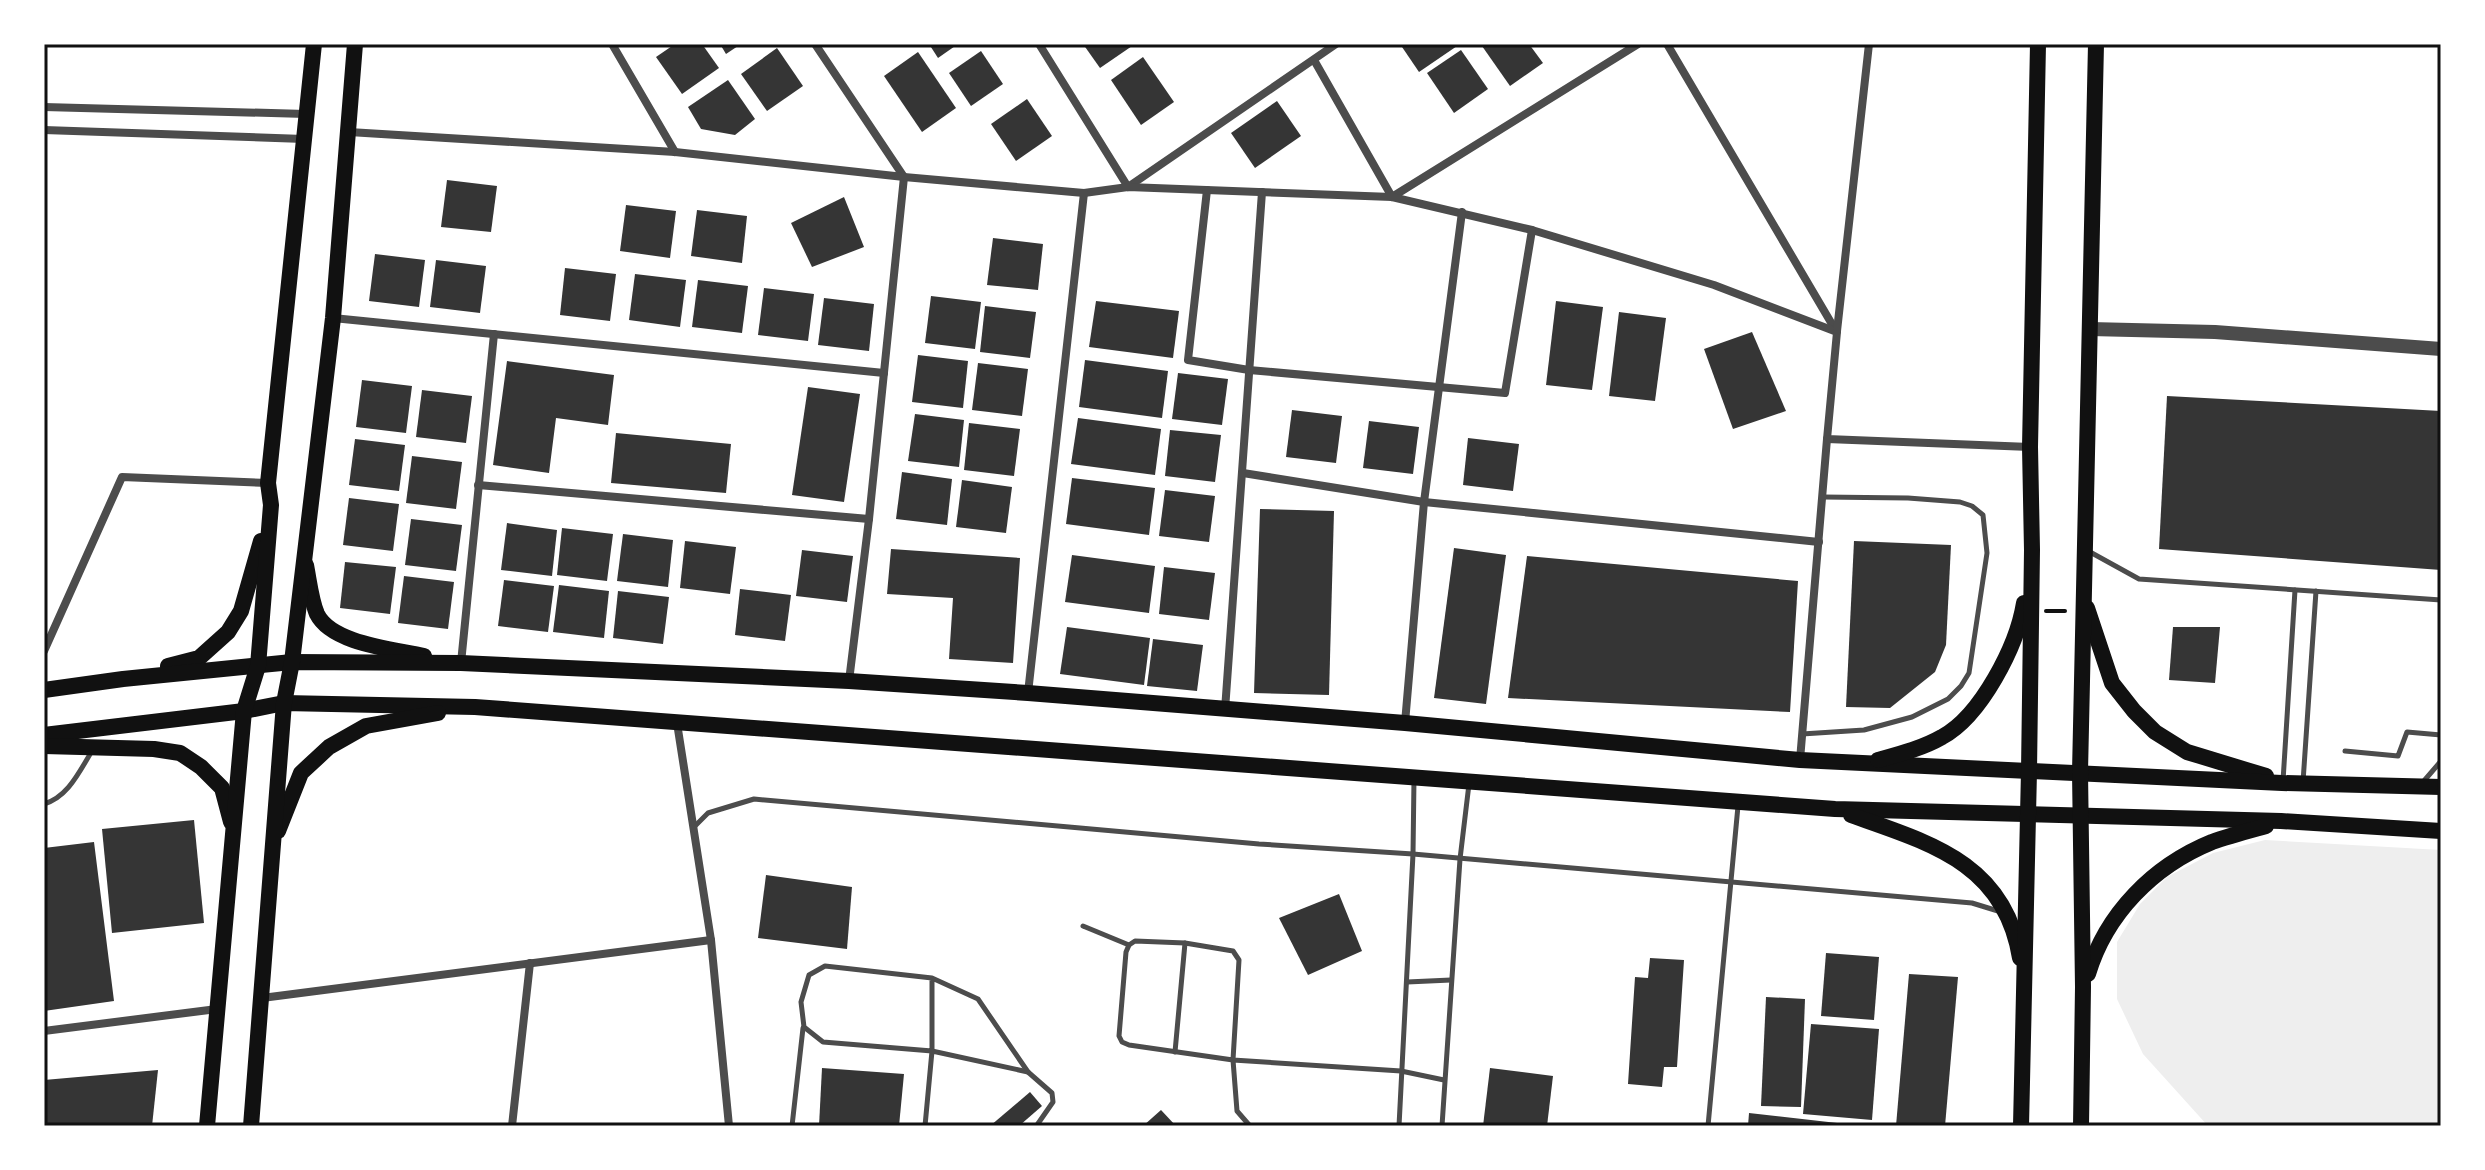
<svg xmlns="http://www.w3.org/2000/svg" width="2485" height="1170" viewBox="0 0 2485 1170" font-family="'Open Sans',sans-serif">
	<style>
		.green { fill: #eee }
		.building { fill: #353535 }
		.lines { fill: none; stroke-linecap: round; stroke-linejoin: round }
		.path { stroke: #111; stroke-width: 4 }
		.service { stroke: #4c4c4c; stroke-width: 5 }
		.minor { stroke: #4c4c4c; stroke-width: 8 }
		.tertiary { stroke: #4c4c4c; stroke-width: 14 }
		.secondary { stroke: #111; stroke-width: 16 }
		.neatline { fill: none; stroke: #111; stroke-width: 3 }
	</style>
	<rect width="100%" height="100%" fill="#fff"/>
	<path class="green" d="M2265 840 2441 850V1126H2208L2143 1054 2117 999V942L2140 904 2167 877 2213 853Z"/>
	<g class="building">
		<path d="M675 44H702L719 68 682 94 656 57Z"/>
		<path d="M720 44H741L726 54Z"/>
		<path d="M929 44H958L938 58Z"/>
		<path d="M1083 44H1135L1100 68Z"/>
		<path d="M1400 44H1460L1419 72Z"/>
		<path d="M1485 44H1529L1543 63 1510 86 1482 46Z"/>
		<path d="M777 48 803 86 767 111 741 74Z"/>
		<path d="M1461 50 1488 89 1454 113 1427 73Z"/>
		<path d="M981 51 1003 84 971 106 949 73Z"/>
		<path d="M918 52 956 108 922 132 884 76Z"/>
		<path d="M1143 57 1174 102 1141 125 1111 80Z"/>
		<path d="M728 80 755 119 735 135 701 129 688 107Z"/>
		<path d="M1027 99 1052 136 1016 161 991 124Z"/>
		<path d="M1277 101 1301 136 1255 168 1231 133Z"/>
		<path d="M447 180 497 186 491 232 441 227Z"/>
		<path d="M844 197 864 247 812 267 791 223Z"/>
		<path d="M626 205 676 211 670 258 620 251Z"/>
		<path d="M697 210 747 216 742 263 691 256Z"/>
		<path d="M993 238 1043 244 1038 290 987 285Z"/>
		<path d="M375 254 425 260 419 307 369 301Z"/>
		<path d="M436 260 486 266 480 313 430 307Z"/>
		<path d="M565 268 616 274 610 321 560 315Z"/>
		<path d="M635 274 686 280 680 327 629 320Z"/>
		<path d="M698 280 748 286 742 333 692 327Z"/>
		<path d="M764 288 814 294 808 341 758 335Z"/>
		<path d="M931 296 981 302 975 349 925 343Z"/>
		<path d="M824 298 874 304 869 351 818 345Z"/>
		<path d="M1096 301 1179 311 1173 358 1089 347Z"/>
		<path d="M1556 301 1603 307 1592 390 1546 385Z"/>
		<path d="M985 306 1036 312 1030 358 980 352Z"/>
		<path d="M1619 312 1666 318 1655 401 1609 396Z"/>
		<path d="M1752 332 1786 411 1733 429 1704 349Z"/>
		<path d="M918 355 968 361 963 408 912 402Z"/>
		<path d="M1085 360 1168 371 1162 418 1079 407Z"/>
		<path d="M507 361 614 375 608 425 556 418 549 473 493 465Z"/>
		<path d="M978 363 1028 369 1022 416 972 410Z"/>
		<path d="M1178 373 1228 379 1222 425 1172 419Z"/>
		<path d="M362 380 412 386 406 433 356 427Z"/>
		<path d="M808 387 860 394 844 502 792 495Z"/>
		<path d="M422 390 472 396 466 443 416 437Z"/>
		<path d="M2167 396 2441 411V570L2159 549Z"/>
		<path d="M1292 410 1342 416 1336 463 1286 457Z"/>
		<path d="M915 414 964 420 959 467 908 461Z"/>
		<path d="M1078 418 1161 429 1155 475 1071 464Z"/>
		<path d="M1369 421 1419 427 1413 474 1363 468Z"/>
		<path d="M969 423 1020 429 1014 476 964 470Z"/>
		<path d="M1170 430 1221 435 1215 482 1165 476Z"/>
		<path d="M616 433 731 444 726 493 611 483Z"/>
		<path d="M1468 438 1519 444 1513 491 1463 485Z"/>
		<path d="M355 439 405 445 399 491 349 485Z"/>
		<path d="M412 456 462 462 456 509 406 503Z"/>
		<path d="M902 472 952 479 947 525 896 519Z"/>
		<path d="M1072 478 1155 488 1149 535 1066 524Z"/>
		<path d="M962 480 1012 487 1006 533 956 527Z"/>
		<path d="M1165 490 1215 496 1209 542 1159 536Z"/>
		<path d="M349 498 399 504 393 551 343 545Z"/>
		<path d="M1260 509 1334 511 1329 695 1254 693Z"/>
		<path d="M411 519 462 525 456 571 405 565Z"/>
		<path d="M507 523 557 530 552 576 501 570Z"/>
		<path d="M562 528 613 534 607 581 557 575Z"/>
		<path d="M623 534 673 540 668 587 617 581Z"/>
		<path d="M685 541 736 547 730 594 680 588Z"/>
		<path d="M1854 541 1951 545 1946 645 1935 672 1890 708 1846 707Z"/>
		<path d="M1454 548 1506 555 1486 704 1434 698Z"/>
		<path d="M891 549 1020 558 1013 663 949 659 953 598 887 594Z"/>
		<path d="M802 550 853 556 847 602 796 596Z"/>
		<path d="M1072 555 1155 566 1149 613 1065 602Z"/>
		<path d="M1527 556 1798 581 1790 712 1508 698Z"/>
		<path d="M345 562 396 567 390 614 340 608Z"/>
		<path d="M1164 567 1215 573 1209 620 1159 614Z"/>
		<path d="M404 576 454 582 448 629 398 623Z"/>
		<path d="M504 580 554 586 548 632 498 626Z"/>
		<path d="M559 585 609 591 604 638 553 632Z"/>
		<path d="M740 589 791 595 785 641 735 635Z"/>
		<path d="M618 591 669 597 663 644 613 638Z"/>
		<path d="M1067 627 1150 638 1144 685 1060 674Z"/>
		<path d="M2173 627H2220L2215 683 2169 680Z"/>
		<path d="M1153 639 1203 645 1197 691 1147 686Z"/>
		<path d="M194 820 204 923 112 933 102 829Z"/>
		<path d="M94 842 114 1001 44 1011V848Z"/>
		<path d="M766 875 852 887 847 949 758 938Z"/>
		<path d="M1339 894 1362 951 1308 975 1279 918Z"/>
		<path d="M1826 953 1879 957 1874 1020 1821 1016Z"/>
		<path d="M1650 958 1684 960 1677 1067H1664L1662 1087 1628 1084 1635 977 1648 978Z"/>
		<path d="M1909 974 1958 977 1945 1126H1896Z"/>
		<path d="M1766 997 1805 999 1801 1107 1761 1106Z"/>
		<path d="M1811 1024 1879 1029 1872 1120 1803 1114Z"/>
		<path d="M822 1068 904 1074 899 1126H819Z"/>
		<path d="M1490 1068 1553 1076 1547 1126H1483Z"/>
		<path d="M158 1070 152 1126H44V1080Z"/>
		<path d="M1030 1092 1042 1106 1019 1126H990Z"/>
		<path d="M1161 1110 1176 1126H1143Z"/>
		<path d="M1749 1113 1846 1124 1845 1126H1748Z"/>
	</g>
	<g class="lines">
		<path class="path" d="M2046 611H2065"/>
		<g class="service">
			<path d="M2090 552 2139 579 2441 600"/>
			<path d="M1802 734 1864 730 1912 717 1948 699 1961 686 1969 673 1987 553 1983 515 1972 506 1960 502 1908 498 1823 497"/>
			<path d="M2345 751 2398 756 2407 732 2441 735"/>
			<path d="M2283 781 2295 590"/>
			<path d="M2303 782 2316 591"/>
			<path d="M2423 782 2441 761"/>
			<path d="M44 804C68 797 79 772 92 751"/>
			<path d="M694 827 708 813 754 799 1259 844 1413 854 1972 903 1998 911"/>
			<path d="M1083 926 1129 945"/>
			<path d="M932 978V1051L823 1042 804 1027 801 1002 809 975 825 966 932 978 978 999 1028 1072 1052 1093 1053 1102 1037 1125"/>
			<path d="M1407 982 1451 980"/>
			<path d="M1175 1052 1185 943"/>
			<path d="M792 1126 803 1028"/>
			<path d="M925 1126 932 1051 1028 1072"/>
			<path d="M1250 1126 1237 1111 1233 1060 1239 960 1233 951 1185 943 1135 941 1129 945 1126 952 1119 1036 1122 1042 1129 1045 1233 1060 1401 1071 1444 1080"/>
			<path d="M1399 1126 1413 854 1414 779"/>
			<path d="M1442 1126 1460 859 1469 784"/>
			<path d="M1708 1126 1738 806"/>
		</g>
		<g class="minor">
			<path d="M612 44 675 152"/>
			<path d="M815 44 904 177 869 519 849 681"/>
			<path d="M1039 44 1128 187 1336 44"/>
			<path d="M1667 44 1836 331"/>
			<path d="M1314 60 1392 197 1638 44"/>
			<path d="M44 107 306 114"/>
			<path d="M44 130 304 139"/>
			<path d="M349 132 675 152 904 177 1084 193 1128 187 1392 197 1532 230 1714 285 1837 332 1827 439 2030 447"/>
			<path d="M1207 190 1188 360 1249 370 1505 393 1532 230"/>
			<path d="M333 318 884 373"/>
			<path d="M1837 331 1869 44"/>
			<path d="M1243 473 1424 502 1819 542"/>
			<path d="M478 485 869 519"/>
			<path d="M44 651 122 477 268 483"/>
			<path d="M461 663 494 334"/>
			<path d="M1028 693 1084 193"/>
			<path d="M1225 710 1262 192"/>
			<path d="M677 723 711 940 729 1126"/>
			<path d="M1405 723 1424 502 1462 212"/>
			<path d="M1800 760 1827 439"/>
			<path d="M262 998 711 940"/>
			<path d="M44 1031 217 1009"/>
			<path d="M512 1126 530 963"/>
		</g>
		<path class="tertiary" d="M2090 329 2215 332 2441 349"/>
		<g class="secondary">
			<path d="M306 565C309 580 311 600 317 614 332 644 394 649 424 656"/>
			<path d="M2087 608 2112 683 2134 711 2155 732 2187 752 2266 776"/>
			<path d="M168 666 199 658 228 632 241 611 261 541"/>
			<path d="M44 690 123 679 292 662 461 663 849 681 1028 693 1405 723 1800 760 2282 783 2441 787"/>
			<path d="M44 735 244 711 284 703 475 707 1835 809 2281 821 2441 831"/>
			<path d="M44 746 154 749 180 753 201 767 222 788 231 822"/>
			<path d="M1878 760C1900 754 1923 748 1942 737 1981 716 2017 646 2024 603"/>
			<path d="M1851 815C1930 843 2005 863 2020 958"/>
			<path d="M278 831 301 773 329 747 366 726 438 713"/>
			<path d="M2088 974C2106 914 2153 866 2212 842 2229 836 2248 831 2266 826"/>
			<path d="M207 1126 244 711 258 666 271 505 268 483 314 44"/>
			<path d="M251 1126 284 703 292 662 333 318 355 44"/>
			<path d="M2021 1126 2029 771 2032 550 2030 447 2038 44"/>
			<path d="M2081 1126 2083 987 2080 772 2096 44"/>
		</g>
	</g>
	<rect width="2485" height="1170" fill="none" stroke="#ffffff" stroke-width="92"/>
	<rect x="46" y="46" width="2393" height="1078" class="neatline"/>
</svg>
